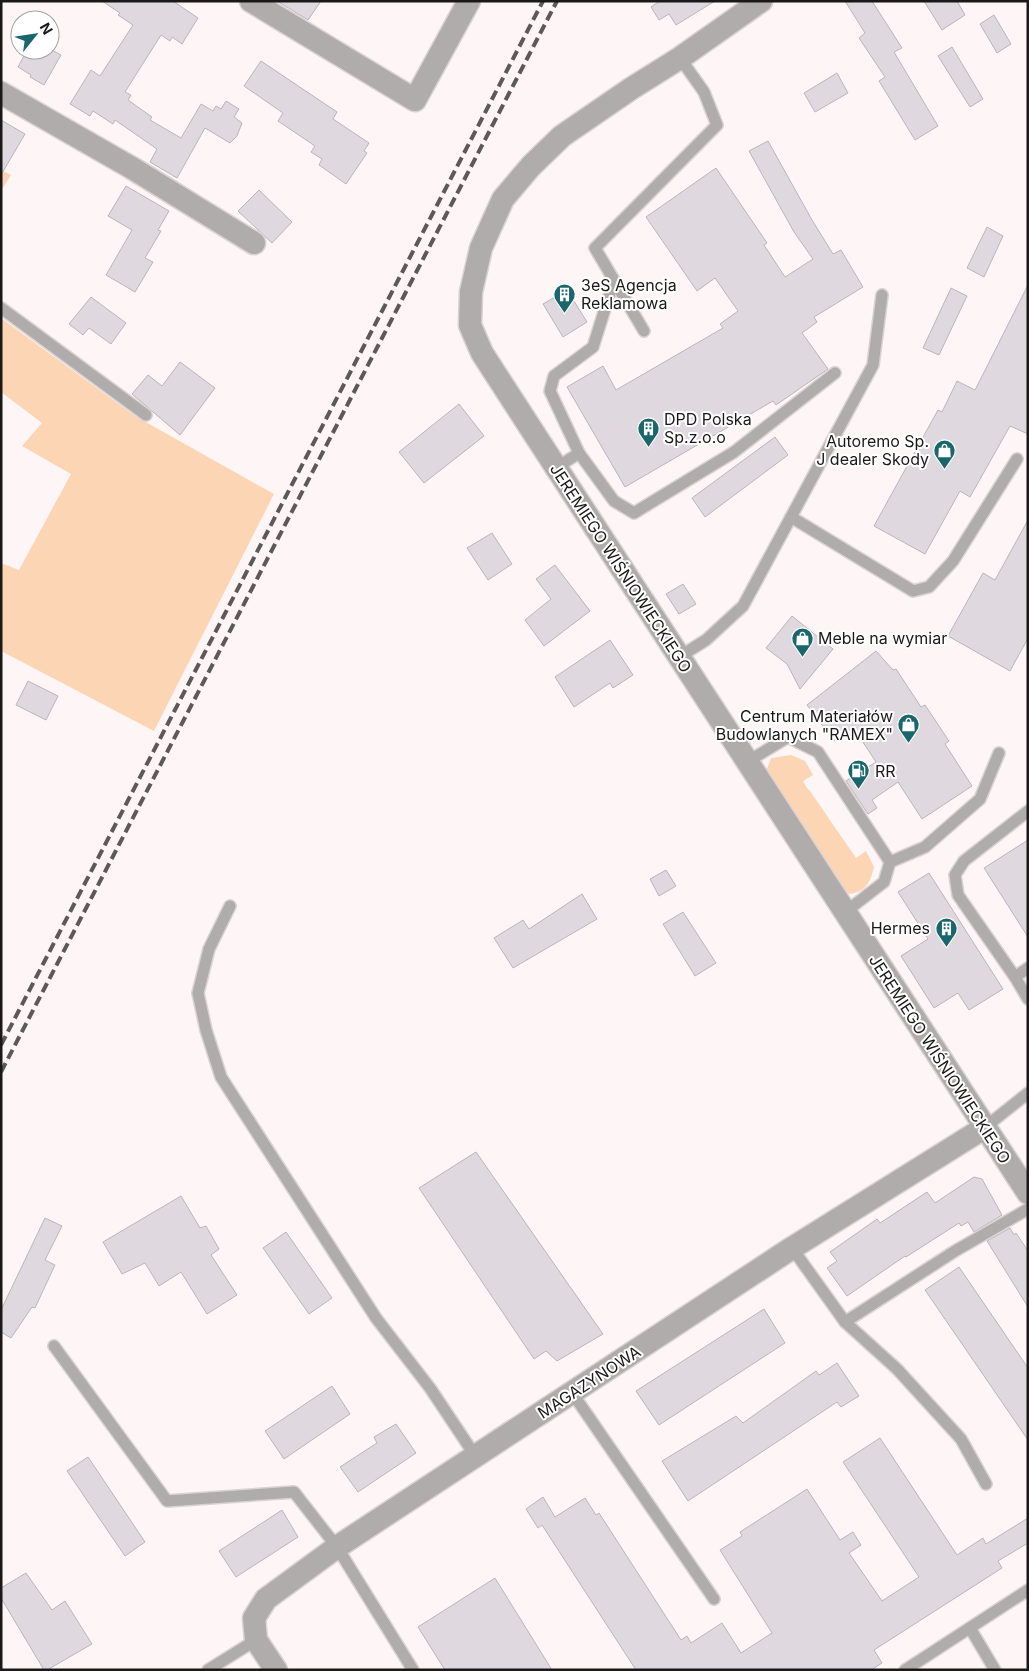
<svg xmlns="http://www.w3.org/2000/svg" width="1029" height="1671" viewBox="0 0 1029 1671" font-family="Inter,sans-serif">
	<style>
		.green { fill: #fcd5b4 }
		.building { fill: #dfd8de; stroke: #bbb5bb }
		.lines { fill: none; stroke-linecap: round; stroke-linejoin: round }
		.service-casing { stroke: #dad2d3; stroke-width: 14 }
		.minor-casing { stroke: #dad2d3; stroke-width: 25 }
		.service { stroke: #b0acab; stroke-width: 11 }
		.minor { stroke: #b0acab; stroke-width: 22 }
		.rail { stroke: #5e5959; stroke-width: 4; stroke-dasharray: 10 5; stroke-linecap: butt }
		.labels { text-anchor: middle; stroke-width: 4; stroke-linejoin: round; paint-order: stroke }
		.poi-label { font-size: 16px; fill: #1b1818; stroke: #fff; text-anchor: start }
		.street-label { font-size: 16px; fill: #1b1818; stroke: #fff }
	</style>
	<rect width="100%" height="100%" fill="#fef5f7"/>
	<g class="green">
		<path d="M1 170 11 175 1 191Z"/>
		<path d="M1 318 135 416 274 494 154 731 1 651V563L19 570 71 474 22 446 42 423 1 392Z"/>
		<path d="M791 755 805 761 813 775 803 781 807 788 810 791 856 858 866 851 874 867C870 883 866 892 849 894L840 887 773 790 767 769 771 758Z"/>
	</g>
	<g class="building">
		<path d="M102 1H173L198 18 182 44 172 37 170 41 161 35 125 92 131 95 128 100 152 117 150 120 181 138 201 104 213 111 216 106 221 109 226 101 239 109 234 117 242 123 237 136 230 143 205 128 177 178 150 162 157 149 115 120 113 124 93 111 90 116 70 104 91 70 100 76 133 25 118 15 120 13Z"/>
		<path d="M277 1H321L308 20Z"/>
		<path d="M660 1H715L676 25 669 14 659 20 651 7Z"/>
		<path d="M845 1H872L902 48 894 52 938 126 915 140 879 81 885 77 859 38 865 33Z"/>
		<path d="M924 1H957L965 15 942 30Z"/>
		<path d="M994 15 1011 44 997 53 980 24Z"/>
		<path d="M952 47 983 99 970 107 938 56Z"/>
		<path d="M27 50H52L61 55 44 85 30 77 31 75 18 67Z"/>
		<path d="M261 61 337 112 333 119 369 143 364 151 367 153 346 184 319 165 322 159 311 152 315 146 278 121 283 113 244 86Z"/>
		<path d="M837 73 848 93 815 112 804 93Z"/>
		<path d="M1 120 25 134 1 175Z"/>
		<path d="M768 141 812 220 833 254 841 250 863 287 814 317 817 322 802 333 828 369 776 405 773 401 625 487 567 387 603 366 616 390 723 328 720 324 738 311 715 278 697 291 646 217 716 168 767 243 764 245 785 277 813 259 794 232 749 151Z"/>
		<path d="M126 186 169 211 158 230 161 231 145 258 153 262 135 292 106 275 132 230 108 216Z"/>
		<path d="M259 190 292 222 272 243 238 211Z"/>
		<path d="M987 227 1003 236 984 277 967 268Z"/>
		<path d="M1028 285V434L1010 426 970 497 960 491 925 554 874 526 938 410 942 412 957 381 975 390Z"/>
		<path d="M951 288 967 296 939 355 923 348Z"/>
		<path d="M567 290 587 322 563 337 543 304Z"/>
		<path d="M91 297 126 323 111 344 89 328 83 335 69 324Z"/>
		<path d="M180 362 215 388 180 435 132 394 148 375 162 386Z"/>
		<path d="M459 404 484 436 424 483 399 452Z"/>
		<path d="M775 437 788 455 705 517 692 498Z"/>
		<path d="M1028 520V638L1010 671 948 636 983 573 995 580Z"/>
		<path d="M492 533 512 564 488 580 467 548Z"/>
		<path d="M555 565 590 611 544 646 525 620 551 599 536 579Z"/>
		<path d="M683 584 696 604 679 614 666 594Z"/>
		<path d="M792 616 833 649 800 689 787 664 766 648Z"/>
		<path d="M610 640 633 675 613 688 610 683 574 707 555 677Z"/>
		<path d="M876 651 893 670 896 669 921 707 925 705 949 741 945 744 972 786 922 819 898 782 872 800 877 808 868 814 846 781 876 762 853 727 834 741 807 705Z"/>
		<path d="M28 681 58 696 46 720 16 705Z"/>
		<path d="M1028 840V937L984 868Z"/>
		<path d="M666 870 676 886 659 896 650 879Z"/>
		<path d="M929 873 1003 989 969 1010 958 993 934 1008 901 956 928 939 898 892Z"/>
		<path d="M582 894 597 919 513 968 494 938 523 920 529 929Z"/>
		<path d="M683 912 716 963 695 976 663 924Z"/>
		<path d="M476 1152 603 1334 557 1361 546 1351 534 1359 419 1188Z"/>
		<path d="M974 1177 982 1179 1002 1215 974 1232 968 1222 961 1226 959 1223 906 1257 905 1256 847 1296 827 1268 837 1261 830 1252 877 1219 880 1223 927 1192 935 1203Z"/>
		<path d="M181 1196 200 1228 206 1226 219 1249 211 1255 237 1295 207 1314 181 1272 159 1286 145 1263 122 1274 103 1242Z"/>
		<path d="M45 1218 62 1226 45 1260 55 1265 35 1308 32 1307 11 1338 1 1332V1310Z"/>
		<path d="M1010 1228 1014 1235 1016 1233 1028 1251V1307L987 1241Z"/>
		<path d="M286 1232 332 1298 309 1314 263 1248Z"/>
		<path d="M959 1267 1028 1368V1440L925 1290Z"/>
		<path d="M764 1309 785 1343 659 1425 636 1391Z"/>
		<path d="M837 1363 859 1396 841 1407 837 1402 688 1501 662 1461 736 1416 743 1423 816 1371 819 1375Z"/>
		<path d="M332 1386 350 1414 284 1459 265 1431Z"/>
		<path d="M396 1424 416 1453 358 1492 340 1467 377 1443 374 1437Z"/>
		<path d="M880 1438 957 1555 983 1538 986 1544 1028 1518V1543L998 1561 1002 1568 874 1650 882 1663 871 1670H636L542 1525 538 1528 526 1509 543 1497 555 1517 585 1498 596 1515 599 1513 681 1640 687 1636 691 1643 722 1623 741 1653 772 1633 720 1550 742 1536 740 1532 807 1489 840 1540 853 1532 861 1545 849 1553 882 1601 919 1577 843 1462Z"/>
		<path d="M88 1457 145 1542 125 1556 67 1471Z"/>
		<path d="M282 1510 298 1537 236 1577 219 1551Z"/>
		<path d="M26 1573 52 1610 65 1601 92 1644 47 1670H44L1 1598V1588Z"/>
		<path d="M495 1578 552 1670H445L418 1627Z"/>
	</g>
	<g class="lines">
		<defs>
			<g id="service">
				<path d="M1 308 146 415"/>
				<path d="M644 331 595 248 717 125 704 92 680 58"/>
				<path d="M579 453 614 501 634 513 734 452 835 373"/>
				<path d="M556 468 579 453 550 391 554 376 593 347 614 280"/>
				<path d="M791 517 913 591 929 587 953 561 1017 459"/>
				<path d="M679 657 706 640 743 606 873 365 882 295"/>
				<path d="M747 762 788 737 818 752 890 862 884 882 844 913"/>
				<path d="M1028 811 964 861 955 875 958 895 1015 977 1028 999"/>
				<path d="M890 862 925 847 980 799 999 753"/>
				<path d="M230 906 209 949 198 993 206 1030 221 1077 376 1318 430 1388 476 1457"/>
				<path d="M1015 977 1028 968"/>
				<path d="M984 1128 1028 1093"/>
				<path d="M792 1248 845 1322 897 1369 961 1439 986 1484"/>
				<path d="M845 1322 955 1251 1028 1209"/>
				<path d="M54 1346 167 1501 294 1492 337 1547 413 1670"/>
				<path d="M573 1394 714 1599"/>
				<path d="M970 1628 995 1670"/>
				<path d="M208 1670 256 1640"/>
				<path d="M905 1670 1028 1590"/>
			</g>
			<g id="minor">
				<path d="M251 1 415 100 469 1"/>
				<path d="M761 1 680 58 632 88 562 136 531 166 503 199 481 248 471 292 470 325 482 353 537 438 1028 1193"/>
				<path d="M1 93 132 168 254 243"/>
				<path d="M276 1670 256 1640 254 1618 266 1599 337 1547 792 1248 984 1128"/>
			</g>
		</defs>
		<use href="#service" class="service-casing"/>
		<use href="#minor" class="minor-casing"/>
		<use href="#service" class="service"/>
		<use href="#minor" class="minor"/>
		<g class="rail">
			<path d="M1 1045 543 1"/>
			<path d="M1 1072 557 1"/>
		</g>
	</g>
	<defs>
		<symbol id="building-pin" viewBox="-11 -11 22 30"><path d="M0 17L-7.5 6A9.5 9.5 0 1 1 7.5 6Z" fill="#19676c" stroke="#fff"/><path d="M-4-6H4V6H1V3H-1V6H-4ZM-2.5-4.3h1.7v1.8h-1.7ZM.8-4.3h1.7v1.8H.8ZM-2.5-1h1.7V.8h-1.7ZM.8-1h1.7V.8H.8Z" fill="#fff"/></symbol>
		<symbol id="shop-pin" viewBox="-11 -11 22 30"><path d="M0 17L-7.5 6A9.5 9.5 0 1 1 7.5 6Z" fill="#19676c" stroke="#fff"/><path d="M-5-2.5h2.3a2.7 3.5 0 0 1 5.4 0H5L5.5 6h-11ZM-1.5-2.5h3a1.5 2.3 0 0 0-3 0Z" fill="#fff"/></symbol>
		<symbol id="fuel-pin" viewBox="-11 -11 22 30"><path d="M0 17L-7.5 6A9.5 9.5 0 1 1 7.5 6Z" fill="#19676c" stroke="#fff"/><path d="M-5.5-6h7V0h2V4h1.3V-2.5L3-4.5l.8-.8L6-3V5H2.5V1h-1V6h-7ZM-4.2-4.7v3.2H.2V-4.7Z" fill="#fff"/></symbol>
	</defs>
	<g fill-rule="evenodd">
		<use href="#building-pin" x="552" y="282" width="25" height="34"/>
		<use href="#building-pin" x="636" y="416" width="25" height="34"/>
		<use href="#shop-pin" x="932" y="438" width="25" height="34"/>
		<use href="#shop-pin" x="790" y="626" width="25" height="34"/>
		<use href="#shop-pin" x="896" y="712" width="25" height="34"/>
		<use href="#fuel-pin" x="846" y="758" width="25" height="34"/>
		<use href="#building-pin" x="934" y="916" width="25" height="34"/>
	</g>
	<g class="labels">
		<g class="poi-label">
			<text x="581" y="291">3eS Agencja<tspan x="581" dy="18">Reklamowa</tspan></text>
			<text x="664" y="425">DPD Polska<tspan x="664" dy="18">Sp.z.o.o</tspan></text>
			<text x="929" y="447" text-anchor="end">Autoremo Sp.<tspan x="929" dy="18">J dealer Skody</tspan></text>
			<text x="818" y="644">Meble na wymiar</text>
			<text x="893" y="722" text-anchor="end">Centrum Materiałów<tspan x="893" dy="18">Budowlanych "RAMEX"</tspan></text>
			<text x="875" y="777">RR</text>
			<text x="930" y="934" text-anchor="end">Hermes</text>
		</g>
		<g class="street-label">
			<text transform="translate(621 568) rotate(57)" y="6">JEREMIEGO WIŚNIOWIECKIEGO</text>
			<text transform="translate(940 1059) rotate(57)" y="6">JEREMIEGO WIŚNIOWIECKIEGO</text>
			<text transform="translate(589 1382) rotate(-33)" y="6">MAGAZYNOWA</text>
		</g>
	</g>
	<rect width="1029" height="1671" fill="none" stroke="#1b1818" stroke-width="5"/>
	<g transform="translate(35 35) rotate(60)"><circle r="24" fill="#ffffff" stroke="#a4a3a3"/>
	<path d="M0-4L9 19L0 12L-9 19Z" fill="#19676c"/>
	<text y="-8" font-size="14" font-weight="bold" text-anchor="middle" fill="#1b1818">N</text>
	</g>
</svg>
